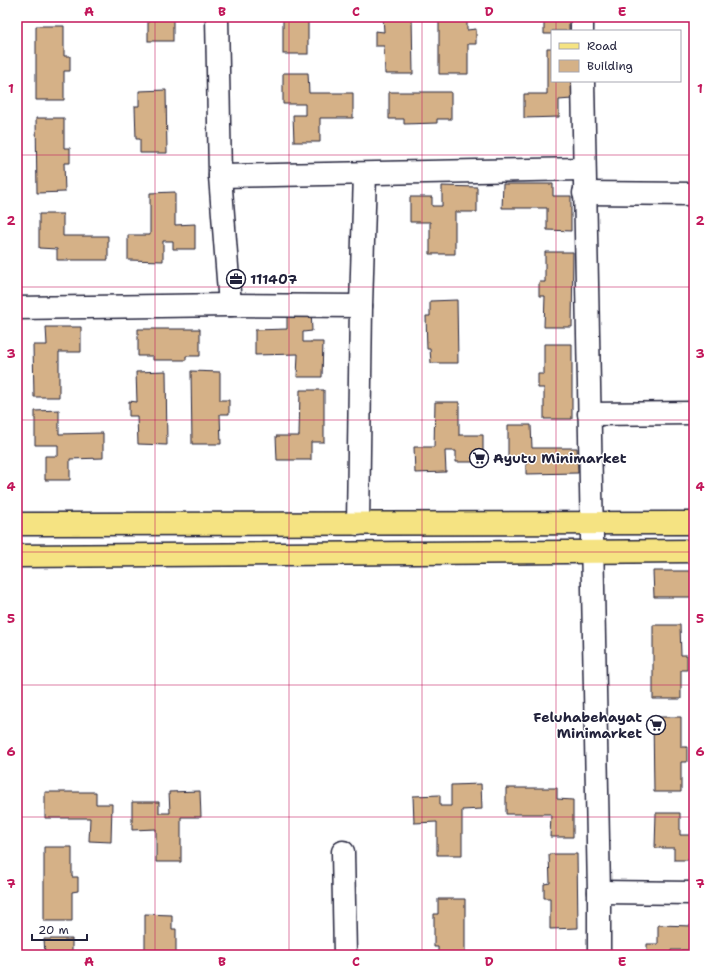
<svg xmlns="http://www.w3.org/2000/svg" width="711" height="972" viewBox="0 0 711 972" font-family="'Shantell Sans',sans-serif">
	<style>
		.building { fill: #d5b187; stroke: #22223b }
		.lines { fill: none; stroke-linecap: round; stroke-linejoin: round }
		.minor-casing { stroke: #22223b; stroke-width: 25 }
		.major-casing { stroke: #22223b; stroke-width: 25 }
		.minor { stroke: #fff; stroke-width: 22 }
		.major { stroke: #f5e382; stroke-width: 22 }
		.grid { fill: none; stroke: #c2185b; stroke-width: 1; stroke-opacity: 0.55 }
		.labels { text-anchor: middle; stroke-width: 3; stroke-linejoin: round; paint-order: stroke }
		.poi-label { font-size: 14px; font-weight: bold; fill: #22223b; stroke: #fff; text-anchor: start }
		.neatline { fill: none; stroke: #c2185b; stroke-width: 1.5 }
		.grid-label { font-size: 13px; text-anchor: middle; font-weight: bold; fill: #c2185b }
	</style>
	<rect width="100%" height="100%" fill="#fff"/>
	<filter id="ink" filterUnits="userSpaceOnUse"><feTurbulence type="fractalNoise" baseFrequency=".025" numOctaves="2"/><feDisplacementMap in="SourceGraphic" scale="8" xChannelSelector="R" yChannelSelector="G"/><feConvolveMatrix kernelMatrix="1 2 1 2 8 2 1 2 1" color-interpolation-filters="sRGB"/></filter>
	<g filter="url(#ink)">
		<g class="building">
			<path d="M81 17H103V21L81 20Z"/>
			<rect x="148" y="17" width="25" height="24"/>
			<rect x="283" y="17" width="25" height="37"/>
			<path d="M383 17H412L413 74H385L384 46H375V31L384 32Z"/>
			<path d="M439 17H467V30L476 29V44H468V74H439Z"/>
			<path d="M544 17H569V31H552V34H544Z"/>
			<path d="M36 26H64V56H70V71H64V100H36Z"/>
			<path d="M547 48H552V81H572V99L559 100V117L524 118V94H547Z"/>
			<path d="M283 73H308L309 93H353V118H320V142H294L293 115H305V104H283Z"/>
			<path d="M166 90 167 153H140V139H136L135 106H139V91Z"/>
			<path d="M389 92H451V119H437V123L404 124V119H389Z"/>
			<path d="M36 118H64V148H70V163H64L65 192 37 193Z"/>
			<path d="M503 184H553V196H571V231L547 230V208H502Z"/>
			<path d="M442 186 477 187V212H455V254H430V222H410V197H432V206H442Z"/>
			<path d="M175 192V225L195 224V249H173V241H163V261L128 260V235H150V193Z"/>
			<path d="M39 214H63V236H108V260H57V249L39 248Z"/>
			<path d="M545 252H573L572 327H544L545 296H539V282H545Z"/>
			<path d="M457 300 458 363H431L430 349H427L426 316H430V301Z"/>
			<path d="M311 309 312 331 303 332V342H323L322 377H297L298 354 255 355V330L287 329V310Z"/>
			<path d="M46 327H81V352H59V397H34L33 345H47Z"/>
			<path d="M138 329H200V356H186V360H153V356H138Z"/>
			<path d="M544 344H572V419H544V388H538V374H544Z"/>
			<path d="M166 371 167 445 138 444 137 416H129V401L137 402 136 372Z"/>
			<path d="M191 371 220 372V400H229V414H220L221 444H192Z"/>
			<path d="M300 390H324V442H311V460H277L276 436H299Z"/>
			<path d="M435 402H459V435H483V462H456V451H445L446 472 415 473 414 447H434Z"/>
			<path d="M59 410V434L103 433V458L70 459V480H45V456H58V445H35V411Z"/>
			<path d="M508 425H531L532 448H577L578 473 526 474V460H508Z"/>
			<path d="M653 571H694V597H654Z"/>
			<path d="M653 625H680L681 655H687V670H681V699H653Z"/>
			<path d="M653 717H681V747H687V762H681V792H654Z"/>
			<path d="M481 784 482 809 462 810V855H437V822L414 823 413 796 440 795V806H451V785Z"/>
			<path d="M506 788H557V799L573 800V837H550L551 814H506Z"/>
			<path d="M200 791 201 817H181V862H156V829L132 830V802H159V813H170L169 792Z"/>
			<path d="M45 792H96V804H112L111 842 89 841 90 818H45Z"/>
			<path d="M656 813H680V835H694V860H674V848H655Z"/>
			<path d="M44 847H72V877H78V891L72 892V921H44Z"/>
			<path d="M549 854H577L578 928 550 929V898H544V884L550 883Z"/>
			<path d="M438 899H465V955H438V947H434V914H438Z"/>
			<path d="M145 914 172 915V929H176V955H145Z"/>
			<path d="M658 925 693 926 692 950H671V955H647V944H658Z"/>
			<path d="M44 939H72V955H45Z"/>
			<rect x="550" y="953" width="27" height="2"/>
		</g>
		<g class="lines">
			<defs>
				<g id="minor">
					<path d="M217 17 220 176 230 305"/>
					<path d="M582 17V31"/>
					<path d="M583 81 599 892V955"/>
					<path d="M220 176 584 169"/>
					<path d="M584 193 694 194"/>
					<path d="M17 308 230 305 361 306"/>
					<path d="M589 414 694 413"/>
					<path d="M358 524 361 306 365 174"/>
					<path d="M343 852 345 955"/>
					<path d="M599 892 694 893"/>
				</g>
				<g id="major">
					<path d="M17 524 694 523"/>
					<path d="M17 556 694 551"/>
				</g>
			</defs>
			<use href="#minor" class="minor-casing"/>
			<use href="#major" class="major-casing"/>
			<use href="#minor" class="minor"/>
			<use href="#major" class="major"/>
		</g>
	</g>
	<path class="grid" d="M155 17V955M289 17V955M422 17V955M556 17V31M556 81V955M17 155H694M17 287H694M17 420H694M17 552H694M17 685H694M17 817H694"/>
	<defs>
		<symbol id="office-ring" viewBox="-11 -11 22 22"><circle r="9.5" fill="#fff" stroke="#22223b" stroke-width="1.5"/><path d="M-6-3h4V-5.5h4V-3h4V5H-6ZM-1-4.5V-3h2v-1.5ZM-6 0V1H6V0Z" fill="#22223b"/></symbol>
		<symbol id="supermarket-ring" viewBox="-11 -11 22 22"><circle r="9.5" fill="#fff" stroke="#22223b" stroke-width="1.5"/><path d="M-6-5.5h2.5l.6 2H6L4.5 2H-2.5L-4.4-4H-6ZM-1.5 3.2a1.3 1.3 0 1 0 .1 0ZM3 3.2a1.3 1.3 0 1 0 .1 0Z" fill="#22223b"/></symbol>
	</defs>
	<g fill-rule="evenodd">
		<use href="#office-ring" x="225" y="268" width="22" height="22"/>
		<use href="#supermarket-ring" x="468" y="447" width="22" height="22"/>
		<use href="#supermarket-ring" x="645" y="714" width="22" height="22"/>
	</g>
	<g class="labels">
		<g class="poi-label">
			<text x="250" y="284">111407</text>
			<text x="493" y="463">Ayutu Minimarket</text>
			<text x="642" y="722" text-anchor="end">Feluhabehayat<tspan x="642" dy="16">Minimarket</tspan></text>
		</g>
	</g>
	<rect width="711" height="972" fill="none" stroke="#fff" stroke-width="44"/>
	<rect x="551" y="30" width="130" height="52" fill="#ffffff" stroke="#a7a7b1"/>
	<rect x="559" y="43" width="20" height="6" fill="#f5e382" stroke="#a7a7b1"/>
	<text x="587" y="50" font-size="12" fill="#22223b">Road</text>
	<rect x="559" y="60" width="20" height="12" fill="#d5b187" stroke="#a7a7b1"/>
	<text x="587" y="70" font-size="12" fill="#22223b">Building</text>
	<path d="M32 934v6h55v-6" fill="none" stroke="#22223b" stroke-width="2"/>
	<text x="38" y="934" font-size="12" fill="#22223b" stroke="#ffffff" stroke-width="3" paint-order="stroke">20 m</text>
	<rect x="22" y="22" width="667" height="928" class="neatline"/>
	<g class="grid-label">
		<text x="89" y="16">A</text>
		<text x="222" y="16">B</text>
		<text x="356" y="16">C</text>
		<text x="489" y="16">D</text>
		<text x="622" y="16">E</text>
		<text x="11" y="93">1</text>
		<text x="700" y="93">1</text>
		<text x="11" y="225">2</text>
		<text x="700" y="225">2</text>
		<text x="11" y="358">3</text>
		<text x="700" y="358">3</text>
		<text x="11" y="491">4</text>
		<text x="700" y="491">4</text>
		<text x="11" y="623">5</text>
		<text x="700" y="623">5</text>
		<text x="11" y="756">6</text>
		<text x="700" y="756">6</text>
		<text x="11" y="888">7</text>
		<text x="700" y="888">7</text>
		<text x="89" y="966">A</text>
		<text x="222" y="966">B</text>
		<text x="356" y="966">C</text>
		<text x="489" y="966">D</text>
		<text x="622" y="966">E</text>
	</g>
</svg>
